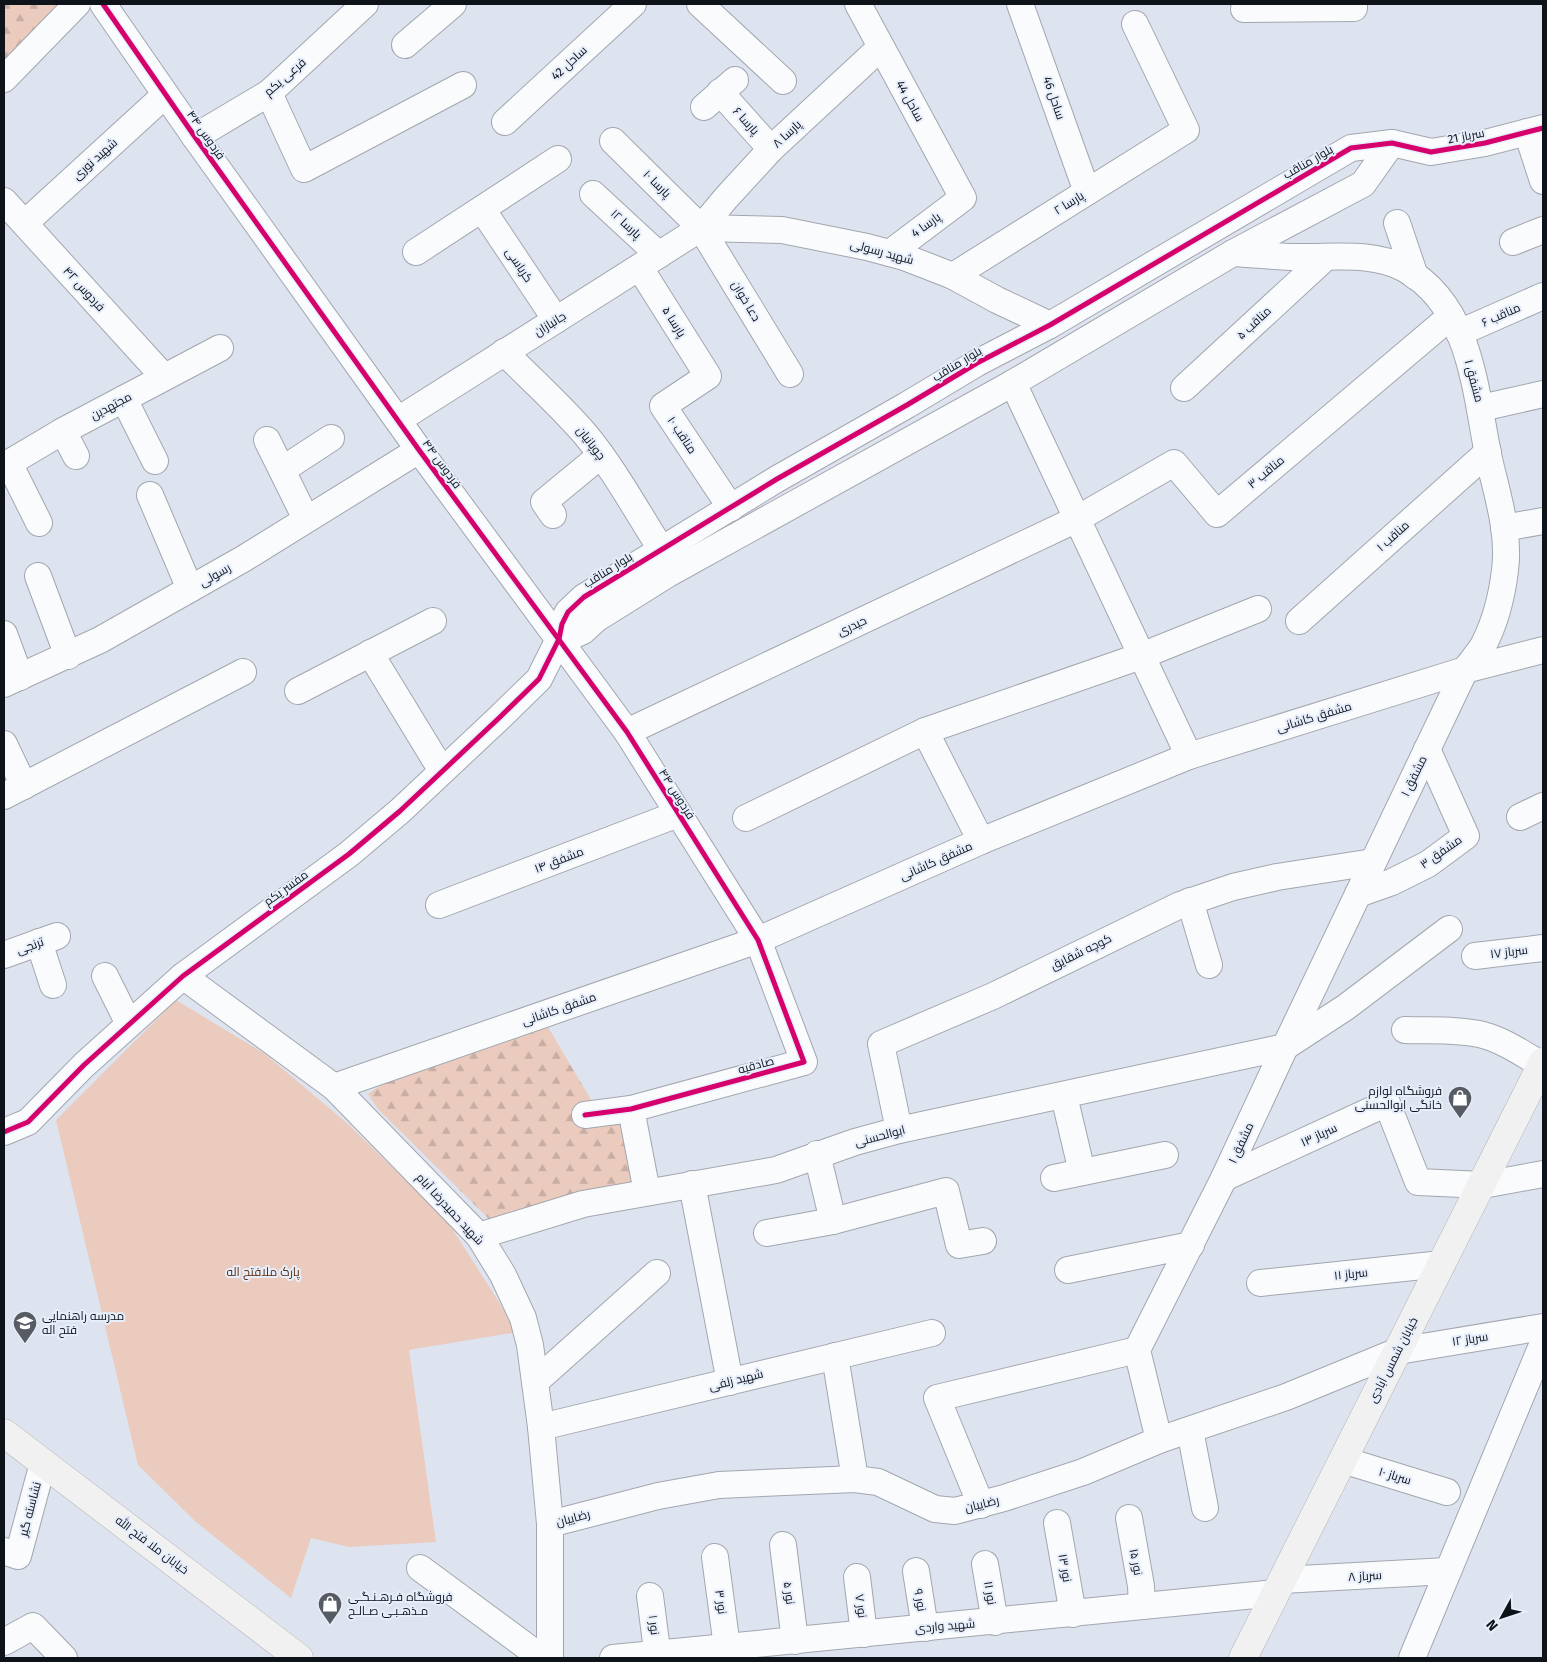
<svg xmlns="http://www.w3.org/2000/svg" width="1547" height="1662" viewBox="0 0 1547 1662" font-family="'Fira Sans',Cairo,sans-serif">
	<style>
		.forest { fill: url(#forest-firs) }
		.green { fill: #eacbbe }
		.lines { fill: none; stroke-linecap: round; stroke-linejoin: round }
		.minor-casing { stroke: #a2a6af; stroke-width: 28 }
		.major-casing { stroke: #b6b3b5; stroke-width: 29 }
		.minor { stroke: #fafbfd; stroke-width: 26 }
		.major { stroke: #f2f1f1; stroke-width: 28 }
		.cycleway-casing { stroke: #e7eefb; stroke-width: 8 }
		.cycleway { stroke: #d6006c; stroke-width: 5 }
		.labels { text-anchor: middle; stroke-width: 4; stroke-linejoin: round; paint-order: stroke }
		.street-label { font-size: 12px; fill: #0e1219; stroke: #e7eefb }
		.poi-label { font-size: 12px; fill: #0e1219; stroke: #e7eefb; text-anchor: start }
		.park-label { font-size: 12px; fill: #5d2906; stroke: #e7eefb }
	</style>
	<defs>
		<pattern id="forest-firs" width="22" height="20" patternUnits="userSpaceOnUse" patternTransform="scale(1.25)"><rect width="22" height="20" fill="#eacbbe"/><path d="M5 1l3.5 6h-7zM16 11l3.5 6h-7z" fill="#c8ada3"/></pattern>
	</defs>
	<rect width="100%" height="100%" fill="#dee4ef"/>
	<g class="forest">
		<path d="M4 4H59L4 61Z"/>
		<path d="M548 1027 597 1110 629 1112 643 1190 500 1225 489 1219 378 1109 368 1094 381 1085Z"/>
	</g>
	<path class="green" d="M176 1000 265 1054 348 1124 448 1222 518 1332 409 1350 436 1542 349 1547 311 1538 291 1598 196 1522 138 1465 56 1120Z"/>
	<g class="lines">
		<defs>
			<g id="minor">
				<path d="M103 4 195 137 419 450 627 732 758 940 804 1062 631 1109 585 1115"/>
				<path d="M700 4 783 81"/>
				<path d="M858 4 963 198 890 253"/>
				<path d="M1020 4 1087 192"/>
				<path d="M1244 9 1354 8V4"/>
				<path d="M405 45 453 4"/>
				<path d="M4 79 77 4"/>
				<path d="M720 92 771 149"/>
				<path d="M269 93 304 169 463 85"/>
				<path d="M704 107 735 80"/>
				<path d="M505 122 633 4"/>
				<path d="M1527 132 1543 181"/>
				<path d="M195 137 269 93 365 4"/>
				<path d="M613 141 701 228 790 374"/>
				<path d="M593 194 659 255"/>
				<path d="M4 201 164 377"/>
				<path d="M482 209 556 320"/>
				<path d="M25 223 165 95"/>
				<path d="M1397 223 1415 276"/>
				<path d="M701 228 782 230 867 247 904 257 953 276 997 300 1050 325"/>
				<path d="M1513 242 1543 230"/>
				<path d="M416 252 558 159"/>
				<path d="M640 268 708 376 663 406 731 508"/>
				<path d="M953 276 1186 130 1135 24"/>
				<path d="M1459 333 1543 296"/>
				<path d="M504 352C531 379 560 405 585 434 614 469 636 510 661 549"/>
				<path d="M1013 383 1189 756"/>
				<path d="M1184 388 1325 258"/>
				<path d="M124 399 155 461"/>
				<path d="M1481 408 1543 394"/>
				<path d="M398 420 701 228 726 198 771 149 881 47"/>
				<path d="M63 431 76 456"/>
				<path d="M267 440 306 519"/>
				<path d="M9 463 39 523"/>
				<path d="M4 466 63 431 220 348"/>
				<path d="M282 470 331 438"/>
				<path d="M150 495 190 589"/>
				<path d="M553 515 544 502 601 455"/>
				<path d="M1504 528 1543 521"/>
				<path d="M38 576 68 656"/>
				<path d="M1299 621 1488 452"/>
				<path d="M4 634 20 677"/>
				<path d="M559 639 570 637 583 631 596 619 668 574 1013 383 1233 253 1363 184 1392 143"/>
				<path d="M370 653 442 771"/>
				<path d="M4 684 100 640 243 559 419 450"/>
				<path d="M298 691 433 621"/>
				<path d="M925 731 981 841"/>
				<path d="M627 732 1077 519 1174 463 1217 514 1451 316"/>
				<path d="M4 744 24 786"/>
				<path d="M4 796 243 672"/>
				<path d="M1520 817 1543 806"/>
				<path d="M746 818 925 731 1141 656 1258 609"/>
				<path d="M1358 894 1392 882 1428 864 1466 836 1427 749"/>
				<path d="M1190 901 1209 965"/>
				<path d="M439 905 678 814"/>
				<path d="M39 942 53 985"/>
				<path d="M4 955 57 936"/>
				<path d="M1475 956 1543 948"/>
				<path d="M105 976 129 1024"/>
				<path d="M183 976 334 1087 479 1236 503 1275 523 1318 530 1345 541 1427 550 1524V1658"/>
				<path d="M1405 1030C1429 1031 1461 1029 1483 1035 1505 1041 1523 1054 1542 1065"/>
				<path d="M334 1087 758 940 981 841 1189 756 1465 670 1543 650"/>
				<path d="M1064 1096 1082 1172"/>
				<path d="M631 1109 647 1192"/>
				<path d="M899 1130 881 1044 993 996 1180 905 1233 887 1277 877 1373 862"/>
				<path d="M4 1132 28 1122 84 1065 183 976 349 854 400 811 499 718 539 679 559 639 562 624 568 612 584 597 777 479 907 405 977 363 1050 325 1351 148 1392 143 1431 152 1485 143 1543 128"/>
				<path d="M1054 1178 1165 1155"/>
				<path d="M1224 1178 1387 1103 1418 1182 1483 1185 1543 1174"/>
				<path d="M692 1184 730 1382"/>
				<path d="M833 1221 946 1191 959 1245 983 1241"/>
				<path d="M767 1233 833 1221 817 1154"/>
				<path d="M479 1236 583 1204 776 1170 855 1142 899 1130 1285 1047 1346 1007 1449 929"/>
				<path d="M1068 1270 1191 1245"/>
				<path d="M1260 1283 1442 1264"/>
				<path d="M835 1356 855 1479"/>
				<path d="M535 1382 657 1273"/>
				<path d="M541 1427 932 1333"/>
				<path d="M1190 1430 1205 1508"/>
				<path d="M1159 1440 1137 1350 1224 1178 1285 1047 1465 670C1471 662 1478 654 1483 646 1495 623 1502 596 1505 570 1510 533 1497 494 1489 459 1475 392 1472 307 1405 269 1373 251 1332 258 1297 257 1276 257 1254 254 1233 253"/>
				<path d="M1343 1460 1447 1492"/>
				<path d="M981 1505 937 1398 1137 1350"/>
				<path d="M1129 1518 1141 1586 1142 1606"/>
				<path d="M1057 1523 1073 1614"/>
				<path d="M550 1524 658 1496 719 1485 855 1479 878 1482 935 1509 955 1511 1004 1498 1083 1472 1159 1440 1286 1397 1398 1351 1543 1327"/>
				<path d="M783 1545 795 1641"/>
				<path d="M4 1551 18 1556 43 1463"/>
				<path d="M715 1557 727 1647"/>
				<path d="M985 1564 995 1622"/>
				<path d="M420 1568 542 1658"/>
				<path d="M916 1571 925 1628"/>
				<path d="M857 1577 864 1634"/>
				<path d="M1282 1580 1447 1571"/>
				<path d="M650 1596 658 1658"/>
				<path d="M4 1642 33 1626 64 1658"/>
				<path d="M613 1658 1276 1593"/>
				<path d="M1412 1658 1543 1343"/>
			</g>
			<g id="major">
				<path d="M4 1433 299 1658"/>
				<path d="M1243 1658 1543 1062"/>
			</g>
		</defs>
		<use href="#minor" class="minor-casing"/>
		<use href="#major" class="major-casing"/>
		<use href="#minor" class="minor"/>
		<use href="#major" class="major"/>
		<defs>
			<g id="cycleway">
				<path d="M103 4 195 137 419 450 627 732 758 940 804 1062 631 1109 585 1115"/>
				<path d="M4 1132 28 1122 84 1065 183 976 349 854 400 811 499 718 539 679 559 639 562 624 568 612 584 597 777 479 907 405 977 363 1050 325 1351 148 1392 143 1431 152 1485 143 1543 128"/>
			</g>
		</defs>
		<use href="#cycleway" class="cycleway-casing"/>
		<use href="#cycleway" class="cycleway"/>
	</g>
	<defs>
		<symbol id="shop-pin" viewBox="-11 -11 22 30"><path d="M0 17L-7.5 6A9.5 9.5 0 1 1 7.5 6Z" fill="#575c64" stroke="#e7eefb"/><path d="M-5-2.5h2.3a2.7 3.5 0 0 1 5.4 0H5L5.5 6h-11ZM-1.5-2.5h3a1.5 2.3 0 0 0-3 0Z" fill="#fff"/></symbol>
		<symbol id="school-pin" viewBox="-11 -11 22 30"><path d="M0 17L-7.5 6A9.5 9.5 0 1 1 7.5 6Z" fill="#575c64" stroke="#e7eefb"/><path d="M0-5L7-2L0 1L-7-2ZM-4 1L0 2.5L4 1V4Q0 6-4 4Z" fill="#fff"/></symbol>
	</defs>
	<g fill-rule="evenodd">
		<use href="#shop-pin" x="1446" y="1084" width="28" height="38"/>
		<use href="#school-pin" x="11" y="1309" width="28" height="38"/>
		<use href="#shop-pin" x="316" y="1590" width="28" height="38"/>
	</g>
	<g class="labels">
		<g class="street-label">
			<text transform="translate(569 63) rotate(-43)" y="4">ساحل 42</text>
			<text transform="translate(285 77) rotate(-41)" y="4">فرعی یکم</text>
			<text transform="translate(1054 98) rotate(71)" y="4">ساحل 46</text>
			<text transform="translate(910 101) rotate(61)" y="4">ساحل 44</text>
			<text transform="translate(746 121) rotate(48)" y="4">پارسا ۶</text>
			<text transform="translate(787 134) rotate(-43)" y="4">پارسا ۸</text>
			<text transform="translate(206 135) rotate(55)" y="4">فردوس ۴۴</text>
			<text transform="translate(1466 136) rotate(-11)" y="4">سرباز 21</text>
			<text transform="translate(95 159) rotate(-42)" y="4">شهید نوری</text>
			<text transform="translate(1308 162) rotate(-30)" y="4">بلوار مناقب</text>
			<text transform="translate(657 184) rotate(45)" y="4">پارسا ۱۰</text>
			<text transform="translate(1069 203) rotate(-32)" y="4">پارسا ۲</text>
			<text transform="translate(626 224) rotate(43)" y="4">پارسا ۱۲</text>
			<text transform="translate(926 225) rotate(-36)" y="4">پارسا 4</text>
			<text transform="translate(882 252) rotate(15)" y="4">شهید رسولی</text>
			<text transform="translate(519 265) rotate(56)" y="4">کرباسی</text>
			<text transform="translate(84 289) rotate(48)" y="4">فردوس ۴۲</text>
			<text transform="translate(746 301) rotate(59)" y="4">دعا خوان</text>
			<text transform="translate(1501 315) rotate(-24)" y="4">مناقب ۶</text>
			<text transform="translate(674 322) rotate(58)" y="4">پارسا ۵</text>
			<text transform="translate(1254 323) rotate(-43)" y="4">مناقب ۵</text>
			<text transform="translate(550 324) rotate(-32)" y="4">جانبازان</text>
			<text transform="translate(957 364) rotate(-31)" y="4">بلوار مناقب</text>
			<text transform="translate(1474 381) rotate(75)" y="4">مشفق ۱</text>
			<text transform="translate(111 406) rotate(-28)" y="4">مجتهدین</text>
			<text transform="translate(682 435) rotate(56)" y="4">مناقب ۱۰</text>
			<text transform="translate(591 443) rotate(52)" y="4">چوپانیان</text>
			<text transform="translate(442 464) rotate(54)" y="4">فردوس ۴۴</text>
			<text transform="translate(1266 472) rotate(-40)" y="4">مناقب ۳</text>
			<text transform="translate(1393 536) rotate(-42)" y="4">مناقب ۱</text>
			<text transform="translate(608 570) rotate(-32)" y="4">بلوار مناقب</text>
			<text transform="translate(215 575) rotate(-30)" y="4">رسولی</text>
			<text transform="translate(852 626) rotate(-25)" y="4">حیدری</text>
			<text transform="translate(1314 717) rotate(-17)" y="4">مشفق کاشانی</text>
			<text transform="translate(1414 776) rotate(-64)" y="4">مشفق ۱</text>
			<text transform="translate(677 794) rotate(58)" y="4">فردوس ۴۴</text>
			<text transform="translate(1441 852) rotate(-35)" y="4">مشفق ۳</text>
			<text transform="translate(559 860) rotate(-21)" y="4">مشفق ۱۴</text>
			<text transform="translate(936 861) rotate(-24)" y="4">مشفق کاشانی</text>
			<text transform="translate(286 888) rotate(-36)" y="4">مفسر یکم</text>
			<text transform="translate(30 946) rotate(-20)" y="4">ترنجی</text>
			<text transform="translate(1081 952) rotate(-26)" y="4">کوچه شقایق</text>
			<text transform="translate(1509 952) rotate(-7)" y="4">سرباز ۱۷</text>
			<text transform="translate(559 1009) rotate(-19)" y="4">مشفق کاشانی</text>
			<text transform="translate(756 1065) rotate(-15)" y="4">صادقیه</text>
			<text transform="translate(1319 1135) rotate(-25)" y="4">سرباز ۱۳</text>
			<text transform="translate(880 1136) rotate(-15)" y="4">ابوالحسنی</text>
			<text transform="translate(1241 1143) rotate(-65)" y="4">مشفق ۱</text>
			<text transform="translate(450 1209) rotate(47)" y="4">شهید حمیدرضا آبام</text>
			<text transform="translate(1351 1274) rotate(-6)" y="4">سرباز ۱۱</text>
			<text transform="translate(1470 1339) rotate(-9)" y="4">سرباز ۱۲</text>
			<text transform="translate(1393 1360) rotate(-63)" y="4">خیابان شمس آبادی</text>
			<text transform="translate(736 1380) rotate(-14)" y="4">شهید زلفی</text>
			<text transform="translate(1395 1476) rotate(17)" y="4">سرباز ۱۰</text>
			<text transform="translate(982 1504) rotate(-14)" y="4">رضاییان</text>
			<text transform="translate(30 1509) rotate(-75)" y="4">نشاسته گیر</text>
			<text transform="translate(573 1518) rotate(-15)" y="4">رضاییان</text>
			<text transform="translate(152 1545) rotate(37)" y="4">خیابان ملا فتح الله</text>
			<text transform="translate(1136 1562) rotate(79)" y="4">نور ۱۵</text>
			<text transform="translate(1065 1568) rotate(80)" y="4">نور ۱۳</text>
			<text transform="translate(1365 1576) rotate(-3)" y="4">سرباز ۸</text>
			<text transform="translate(789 1593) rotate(82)" y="4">نور ۵</text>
			<text transform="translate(990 1593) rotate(80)" y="4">نور ۱۱</text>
			<text transform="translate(920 1600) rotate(80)" y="4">نور ۹</text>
			<text transform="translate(721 1602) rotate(82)" y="4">نور ۳</text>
			<text transform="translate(861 1606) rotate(82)" y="4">نور ۷</text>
			<text transform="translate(654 1625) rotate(83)" y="4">نور ۱</text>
			<text transform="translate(945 1626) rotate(-5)" y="4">شهید واردی</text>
		</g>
		<g class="poi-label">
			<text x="1442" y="1095" text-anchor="end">فروشگاه لوازم<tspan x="1442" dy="14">خانگی ابوالحسنی</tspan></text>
			<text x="42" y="1320">مدرسه راهنمایی<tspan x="42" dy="14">فتح اله</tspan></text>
			<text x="348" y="1601">فروشگاه فـرهـنـگـی<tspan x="348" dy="14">مـذهـبـی صـالـح</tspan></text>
		</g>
		<g class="park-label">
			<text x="263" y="1276">پارک ملافتح اله</text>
		</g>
	</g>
	<rect width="1547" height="1662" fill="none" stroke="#0e1219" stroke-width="10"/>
	<g transform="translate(1502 1617) rotate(230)" stroke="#e7eefb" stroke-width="4" paint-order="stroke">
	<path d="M0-4L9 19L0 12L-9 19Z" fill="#0e1219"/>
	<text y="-8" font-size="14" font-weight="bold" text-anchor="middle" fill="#0e1219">N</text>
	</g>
</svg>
